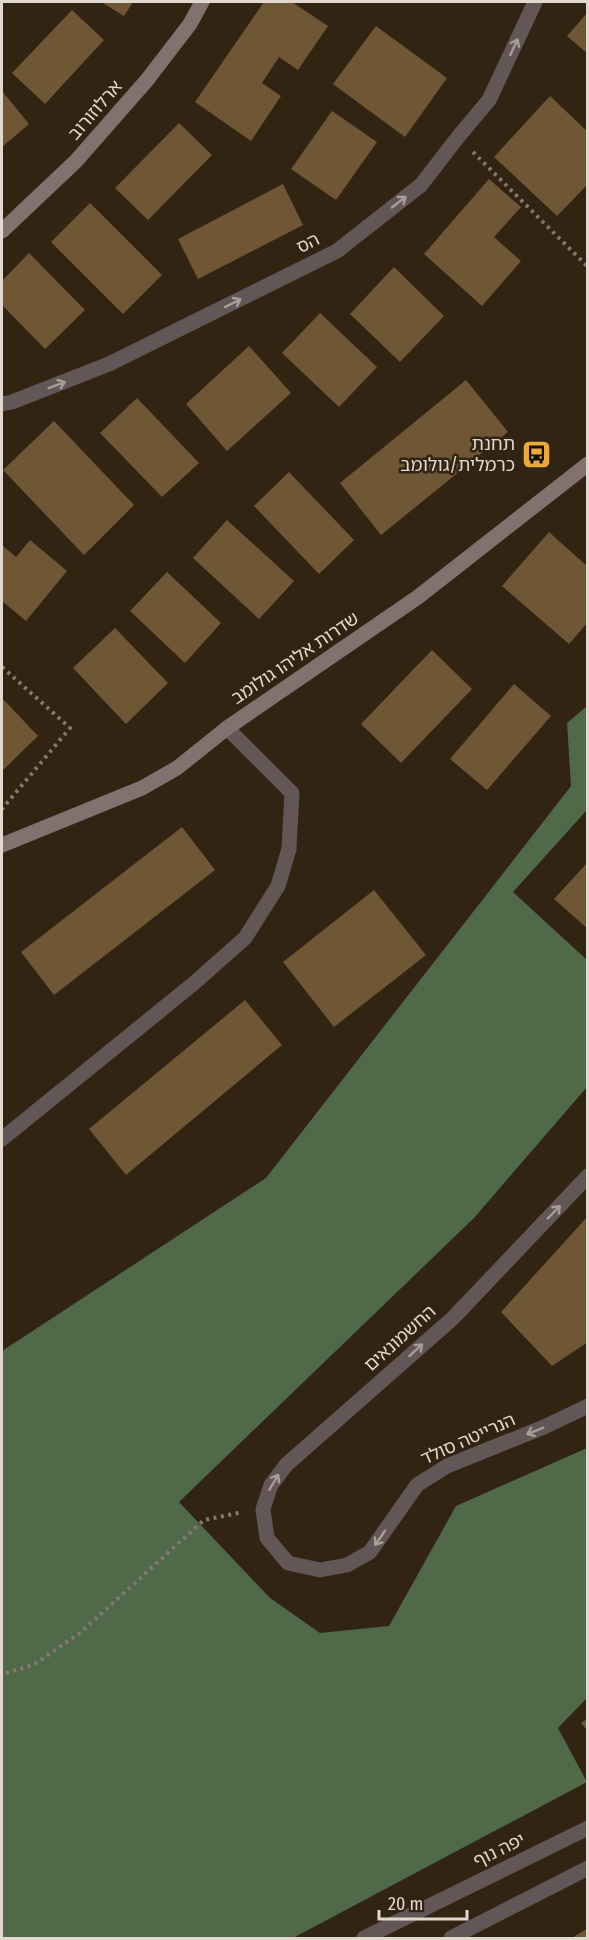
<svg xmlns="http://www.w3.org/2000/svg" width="589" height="1940" viewBox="0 0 589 1940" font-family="'Fira Sans Condensed','Noto Sans Hebrew',sans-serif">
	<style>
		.forest { fill: #4f6949 }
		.building { fill: #6f5635 }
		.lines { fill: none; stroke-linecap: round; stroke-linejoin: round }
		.path { stroke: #857a6c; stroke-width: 4; stroke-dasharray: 3 4.5; stroke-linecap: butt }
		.street { stroke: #625656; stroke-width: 15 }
		.secondary { stroke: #837170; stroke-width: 15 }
		.oneway { stroke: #a89e98 }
		.labels { text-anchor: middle; stroke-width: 5; stroke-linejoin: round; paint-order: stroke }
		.street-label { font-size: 18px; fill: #e1d9ce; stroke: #312413 }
		.poi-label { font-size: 18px; fill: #e1d9ce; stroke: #312413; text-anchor: end }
	</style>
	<rect width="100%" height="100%" fill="#312413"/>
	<path class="forest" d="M587 706V810L513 892 587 960V1087L474 1218 179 1502 270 1598 320 1633 389 1626 456 1506 587 1448V1698L558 1728 587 1782 293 1938H2V1351L266 1178 571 786 567 723Z"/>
	<g class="building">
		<path d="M101 2H133L124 16Z"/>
		<path d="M264 2H292L328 26 298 70 279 57 262 83 281 96 251 141 195 102Z"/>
		<path d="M72 10 104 40 45 104 12 73Z"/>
		<path d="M588 12V54L567 36Z"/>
		<path d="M376 26 447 78 405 137 333 84Z"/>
		<path d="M2 91 29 124 2 147Z"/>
		<path d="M550 96 588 132V184L557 216 494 157Z"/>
		<path d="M332 111 377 142 336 200 291 169Z"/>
		<path d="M179 123 212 155 148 220 115 188Z"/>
		<path d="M489 179 521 207 494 237 521 261 482 306 424 254Z"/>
		<path d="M283 184 303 225 198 279 178 239Z"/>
		<path d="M90 203 162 275 123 314 51 242Z"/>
		<path d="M29 253 85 310 45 349 2 305V281Z"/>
		<path d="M394 267 444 316 400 362 350 314Z"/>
		<path d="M320 313 377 367 339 407 282 353Z"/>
		<path d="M249 346 291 393 227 451 186 404Z"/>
		<path d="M466 380 508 432 381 535 340 483Z"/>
		<path d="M137 398 199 463 162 497 100 433Z"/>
		<path d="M54 421 134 505 84 555 3 470Z"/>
		<path d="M289 472 354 540 319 574 254 506Z"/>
		<path d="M227 520 294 581 259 619 193 558Z"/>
		<path d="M549 532 588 567V622L569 644 502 586Z"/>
		<path d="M30 540 67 571 26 621 2 601V545L16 557Z"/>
		<path d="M167 572 221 623 185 663 130 611Z"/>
		<path d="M115 628 168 683 126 724 73 668Z"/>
		<path d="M432 650 472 689 401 763 361 724Z"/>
		<path d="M514 684 551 716 487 790 450 759Z"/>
		<path d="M4 700 38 736 2 771V702Z"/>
		<path d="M182 827 215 870 54 995 21 952Z"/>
		<path d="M588 862V929L554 899Z"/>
		<path d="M374 890 426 955 334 1027 283 962Z"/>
		<path d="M245 1000 282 1045 126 1175 89 1129Z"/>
		<path d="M588 1216V1342L552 1366 501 1312Z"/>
		<path d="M588 1718V1731L581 1723Z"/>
		<path d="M588 1928V1938H572Z"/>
	</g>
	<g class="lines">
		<g class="path">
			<path d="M473 152 588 267"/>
			<path d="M2 667 70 728 2 809"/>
			<path d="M6 1673 33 1665 80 1633 204 1520 243 1512"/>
		</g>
		<g class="street">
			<path d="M2 404 12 402 109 364 337 251 421 185 458 137 489 100 535 2"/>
			<path d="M2 1139 193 984 245 938 278 886 289 849 292 793 227 728"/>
			<path d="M588 1176 453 1318 286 1465 271 1485 263 1509 267 1538 288 1563 320 1570 347 1565 370 1552 417 1485 447 1466 544 1427 588 1406"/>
			<path d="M364 1938 588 1828"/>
			<path d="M451 1938 588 1868"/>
		</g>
		<g class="secondary">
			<path d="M2 231 76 161 147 80 190 24 202 2"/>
			<path d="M2 845 142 788 177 768 227 728 418 597 588 464"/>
		</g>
	</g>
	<defs><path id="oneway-shaft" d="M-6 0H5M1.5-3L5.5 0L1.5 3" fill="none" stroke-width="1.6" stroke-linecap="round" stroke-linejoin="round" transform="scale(1.5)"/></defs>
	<g class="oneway">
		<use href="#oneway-shaft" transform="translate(514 47) rotate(-65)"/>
		<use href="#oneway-shaft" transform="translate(399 202) rotate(-38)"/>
		<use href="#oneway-shaft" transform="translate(233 303) rotate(-27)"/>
		<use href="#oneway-shaft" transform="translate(57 385) rotate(-21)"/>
		<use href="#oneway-shaft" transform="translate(554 1212) rotate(-46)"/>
		<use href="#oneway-shaft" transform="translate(416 1350) rotate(-42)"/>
		<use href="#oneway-shaft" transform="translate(535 1431) rotate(158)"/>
		<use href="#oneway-shaft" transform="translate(274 1482) rotate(-59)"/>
		<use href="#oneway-shaft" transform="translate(380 1538) rotate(124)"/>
	</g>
	<defs>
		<symbol id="bus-square" viewBox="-11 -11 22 22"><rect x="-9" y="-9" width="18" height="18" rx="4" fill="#eca93a" stroke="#312413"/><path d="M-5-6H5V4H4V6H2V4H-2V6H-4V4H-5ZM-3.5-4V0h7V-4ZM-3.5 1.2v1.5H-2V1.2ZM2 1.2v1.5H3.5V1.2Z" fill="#111"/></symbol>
	</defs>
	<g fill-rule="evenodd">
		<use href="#bus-square" x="520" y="438" width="33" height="33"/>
	</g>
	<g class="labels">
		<g class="street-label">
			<text transform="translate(95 110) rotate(-49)" y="6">ארלוזורוב</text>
			<text transform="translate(308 243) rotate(-27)" y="6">הס</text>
			<text transform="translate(295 658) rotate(-34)" y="6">שדרות אליהו גולומב</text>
			<text transform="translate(400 1338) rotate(-42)" y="6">החשמונאים</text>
			<text transform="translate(468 1439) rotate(-24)" y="6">הנרייטה סולד</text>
			<text transform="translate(499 1850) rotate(-26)" y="6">יפה נוף</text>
		</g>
		<g class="poi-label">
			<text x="515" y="450">תחנת<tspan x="515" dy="21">כרמלית/גולומב</tspan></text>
		</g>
	</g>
	<rect width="589" height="1940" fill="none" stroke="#e1d9ce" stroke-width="6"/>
	<path d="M379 1910v9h88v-9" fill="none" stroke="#e1d9ce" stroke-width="3"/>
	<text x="388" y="1910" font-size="18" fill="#e1d9ce" stroke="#312413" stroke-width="4.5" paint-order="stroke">20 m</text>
</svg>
